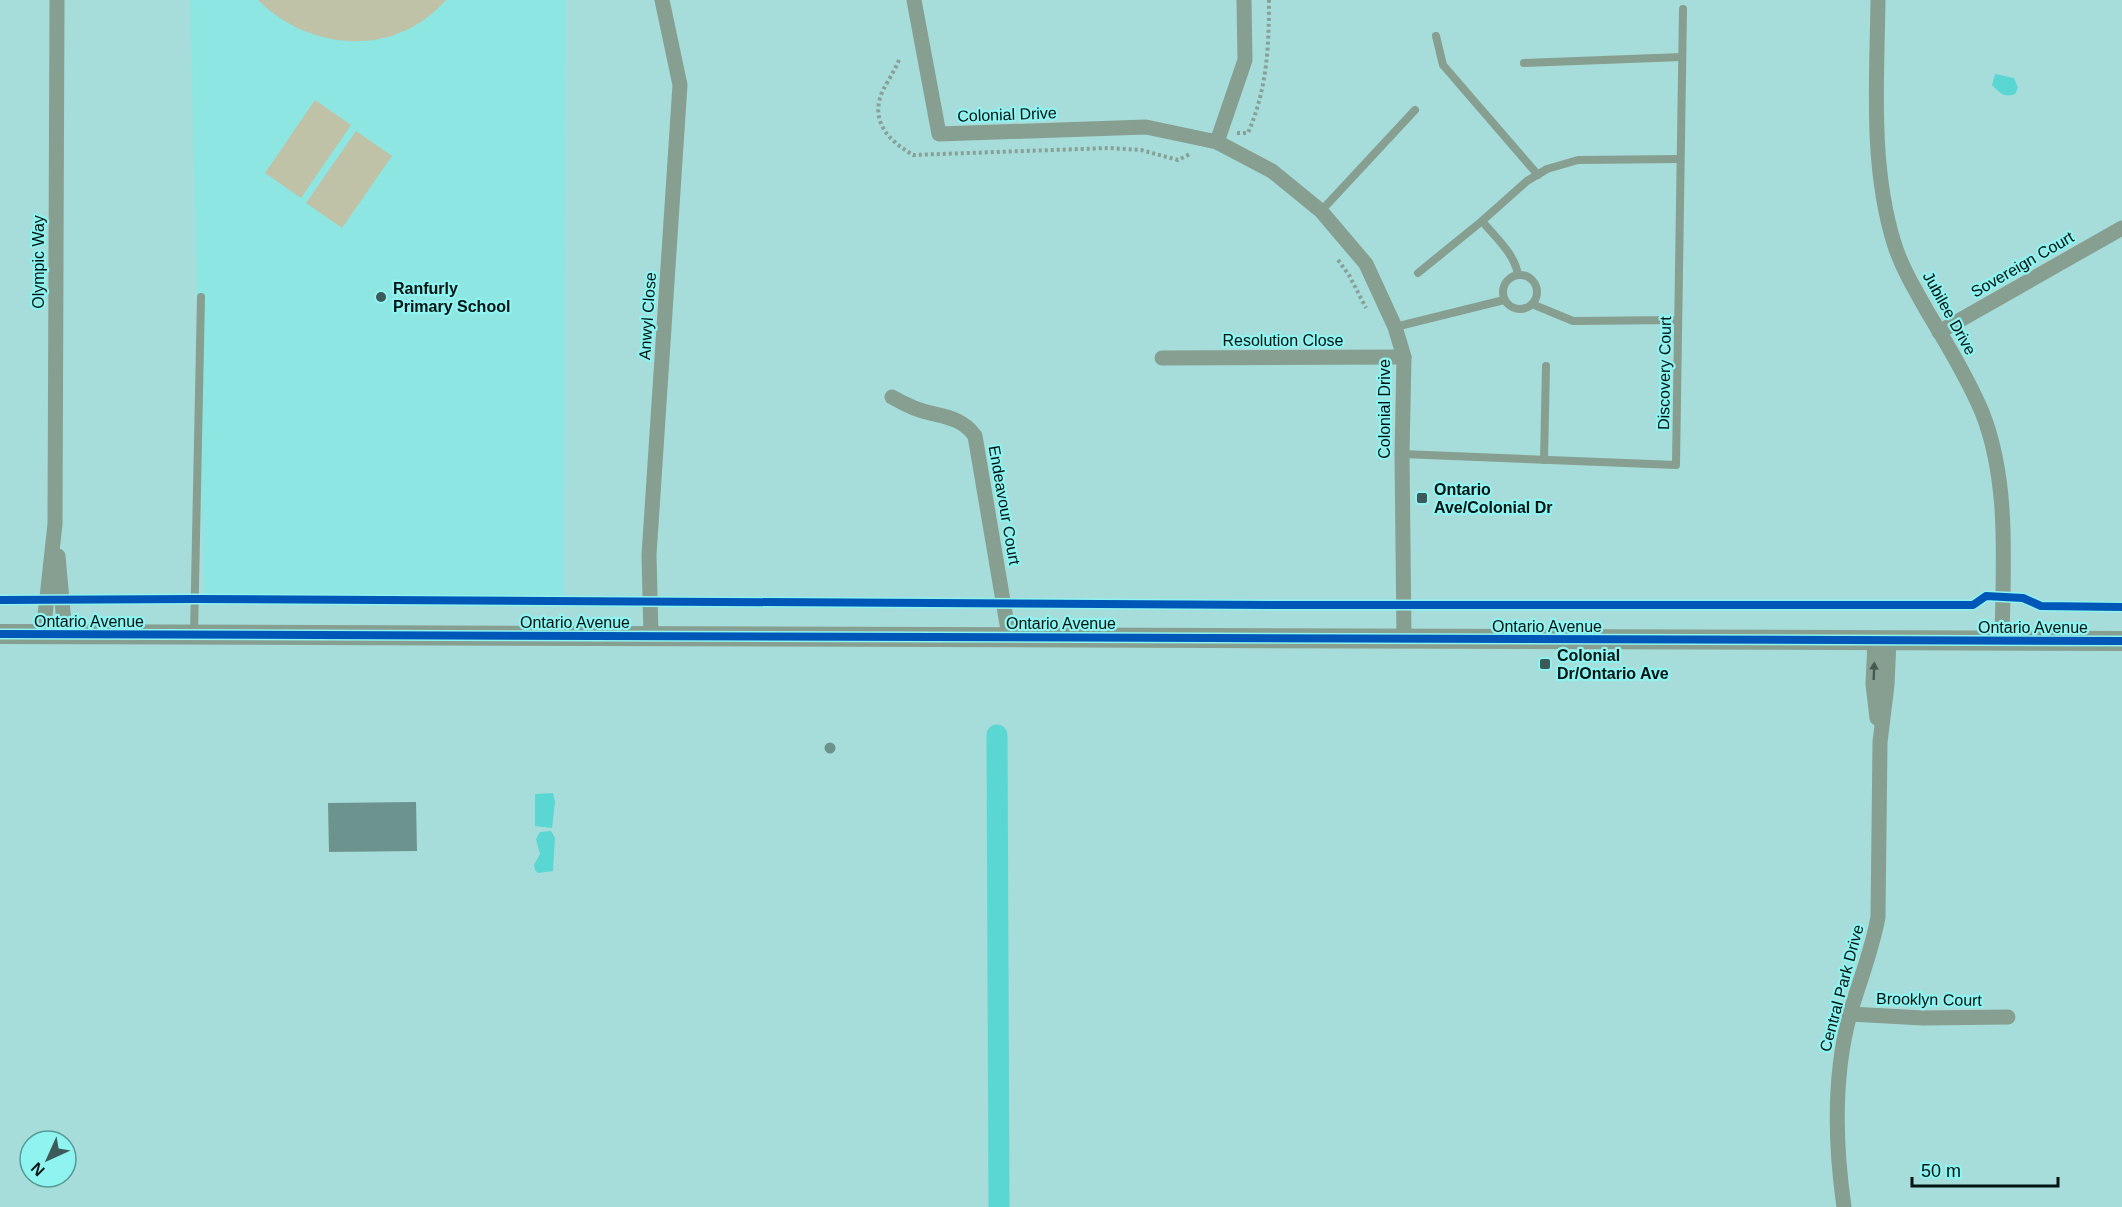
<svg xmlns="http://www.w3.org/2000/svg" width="2122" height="1207" viewBox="0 0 2122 1207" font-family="Helvetica,sans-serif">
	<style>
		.built { fill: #8ee6e2 }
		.green { fill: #bfc2a7 }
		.water { fill: #5ad6d3 }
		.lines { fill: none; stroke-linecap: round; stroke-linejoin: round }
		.canal { stroke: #5ad6d3; stroke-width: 21 }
		.building { fill: #6d938e }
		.path { stroke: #87a098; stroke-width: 4; stroke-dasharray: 3 3; stroke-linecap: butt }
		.service { stroke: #879f90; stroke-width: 8 }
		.minor { stroke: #879f90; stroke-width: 15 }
		.tertiary { stroke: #879f90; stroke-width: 20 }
		.cycleway-casing { stroke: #8ff3ef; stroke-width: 11 }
		.cycleway { stroke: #0057b8; stroke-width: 8 }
		.oneway { fill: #445a52 }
		.poi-dot { fill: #3b5a59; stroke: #8ff3ef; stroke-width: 2 }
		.labels { text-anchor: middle; stroke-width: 4.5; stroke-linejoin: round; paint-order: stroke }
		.street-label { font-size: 16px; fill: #011414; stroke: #8ff3ef }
		.poi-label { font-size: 16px; font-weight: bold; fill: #011414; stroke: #8ff3ef; text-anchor: start }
	</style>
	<rect width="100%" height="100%" fill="#a6dcda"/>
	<path class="built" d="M190 0H566L564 596 204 595Z"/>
	<g class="green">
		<path d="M258 0H446C395 58 310 52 258 0Z"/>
		<path d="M315 100 351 125 301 198 265 173Z"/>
		<path d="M356 131 392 156 342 228 306 203Z"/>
	</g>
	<g class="water">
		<path d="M1995 74 2014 78 2018 88 2015 94C2004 98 2000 93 1992 85Z"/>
		<path d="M553 793 555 802 552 828 535 826V794Z"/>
		<path d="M551 831 555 838 553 871 538 873 535 870 534 865 540 854 536 839 540 832Z"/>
	</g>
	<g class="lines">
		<path class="canal" d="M997 735 999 1207"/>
	</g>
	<g class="building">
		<circle cx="830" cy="748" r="5.5"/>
		<path d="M416 802 417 851 329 852 328 803Z"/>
	</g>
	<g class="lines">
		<g class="path">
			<path d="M899 60C894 73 883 87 880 98 872 126 893 143 913 155L1109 148 1141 150 1178 160 1190 154"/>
			<path d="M1237 133H1248C1267 89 1269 47 1269 0"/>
			<path d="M1338 260 1349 275 1366 308"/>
		</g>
		<g class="service">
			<path d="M1436 36 1443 65 1538 175"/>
			<path d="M1524 63 1682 57"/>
			<path d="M1321 211 1415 110"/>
			<path d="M1482 221C1495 237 1515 254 1518 275"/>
			<path d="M1418 273 1482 221 1527 181 1547 169 1578 160 1680 159"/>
			<circle cx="1520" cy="292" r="17"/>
			<path d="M1532 304 1573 321 1678 320"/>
			<path d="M1395 327 1504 300"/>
			<path d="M1402 454 1676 465 1683 9"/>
			<path d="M1544 460 1546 366"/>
			<path d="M194 634 201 297"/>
		</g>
		<g class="minor">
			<path d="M914 0 939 134 1146 127 1217 142 1272 171 1321 211 1366 264 1395 327 1404 357 1402 454 1404 638"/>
			<path d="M1878 0C1877 81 1870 165 1894 243 1902 269 1917 293 1930 316 1949 347 1968 379 1982 412 2010 482 2003 567 2002 641"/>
			<path d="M1217 142 1245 60 1244 0"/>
			<path d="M1939 332 2122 228"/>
			<path d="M1162 358 1404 357"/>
			<path d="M892 397C899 401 907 405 914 408 936 417 960 414 975 436L1009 636"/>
			<path d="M58 556 65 634"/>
			<path d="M43 634 55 524 57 0"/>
			<path d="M651 636 649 555 680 85 662 0"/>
			<path d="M1875 641 1873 684 1877 718"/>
			<path d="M1850 1014 1923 1018 2008 1017"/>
			<path d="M1844 1207C1835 1144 1833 1076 1850 1014 1859 982 1872 951 1878 917L1880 742 1887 685 1889 640"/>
		</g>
		<path class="tertiary" d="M0 634 2122 641"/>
		<defs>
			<g id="cycleway">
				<path d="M0 600 195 599 1285 605H1973L1986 596 2023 598 2041 606 2122 607"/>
				<path d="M0 634 2122 641"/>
			</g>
		</defs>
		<use href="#cycleway" class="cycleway-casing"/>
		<use href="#cycleway" class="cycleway"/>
	</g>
	<defs><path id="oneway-solid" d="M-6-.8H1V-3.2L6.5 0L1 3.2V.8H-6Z" transform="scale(1.5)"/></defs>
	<use class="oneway" href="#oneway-solid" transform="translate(1874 671) rotate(-88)"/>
	<g class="poi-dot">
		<circle cx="381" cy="297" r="6"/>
		<rect x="1416" y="492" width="12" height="12" rx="3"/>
		<rect x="1539" y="658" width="12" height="12" rx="3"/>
	</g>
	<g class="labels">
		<g class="street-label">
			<text transform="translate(1007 114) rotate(-2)" y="6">Colonial Drive</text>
			<text transform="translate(38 262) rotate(-90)" y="6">Olympic Way</text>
			<text transform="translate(2022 264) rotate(-30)" y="6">Sovereign Court</text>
			<text transform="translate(1950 313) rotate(61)" y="6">Jubilee Drive</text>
			<text transform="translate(647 316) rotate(-86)" y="6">Anwyl Close</text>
			<text x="1283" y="346">Resolution Close</text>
			<text transform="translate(1664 373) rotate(-89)" y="6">Discovery Court</text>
			<text transform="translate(1384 409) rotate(-90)" y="6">Colonial Drive</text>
			<text transform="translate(1005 505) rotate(80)" y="6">Endeavour Court</text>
			<text x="89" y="627">Ontario Avenue</text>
			<text x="575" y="628">Ontario Avenue</text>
			<text x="1061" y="629">Ontario Avenue</text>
			<text x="1547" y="632">Ontario Avenue</text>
			<text x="2033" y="633">Ontario Avenue</text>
			<text transform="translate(1841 988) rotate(-75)" y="6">Central Park Drive</text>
			<text transform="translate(1929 999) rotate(1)" y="6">Brooklyn Court</text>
		</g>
		<g class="poi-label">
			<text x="393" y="294">Ranfurly<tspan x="393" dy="18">Primary School</tspan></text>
			<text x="1434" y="495">Ontario<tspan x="1434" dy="18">Ave/Colonial Dr</tspan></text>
			<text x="1557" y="661">Colonial<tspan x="1557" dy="18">Dr/Ontario Ave</tspan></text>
		</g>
	</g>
	<g transform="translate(48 1159) rotate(225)"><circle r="28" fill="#8ff3ef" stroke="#569a97" stroke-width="1.5"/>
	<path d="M0-4.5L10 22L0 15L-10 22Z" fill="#3b5a59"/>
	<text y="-9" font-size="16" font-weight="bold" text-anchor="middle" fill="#011414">N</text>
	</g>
	<path d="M1912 1177v9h146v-9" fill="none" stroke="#011414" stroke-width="3"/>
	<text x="1921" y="1177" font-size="18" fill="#011414" stroke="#8ff3ef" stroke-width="4.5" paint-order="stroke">50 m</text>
</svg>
